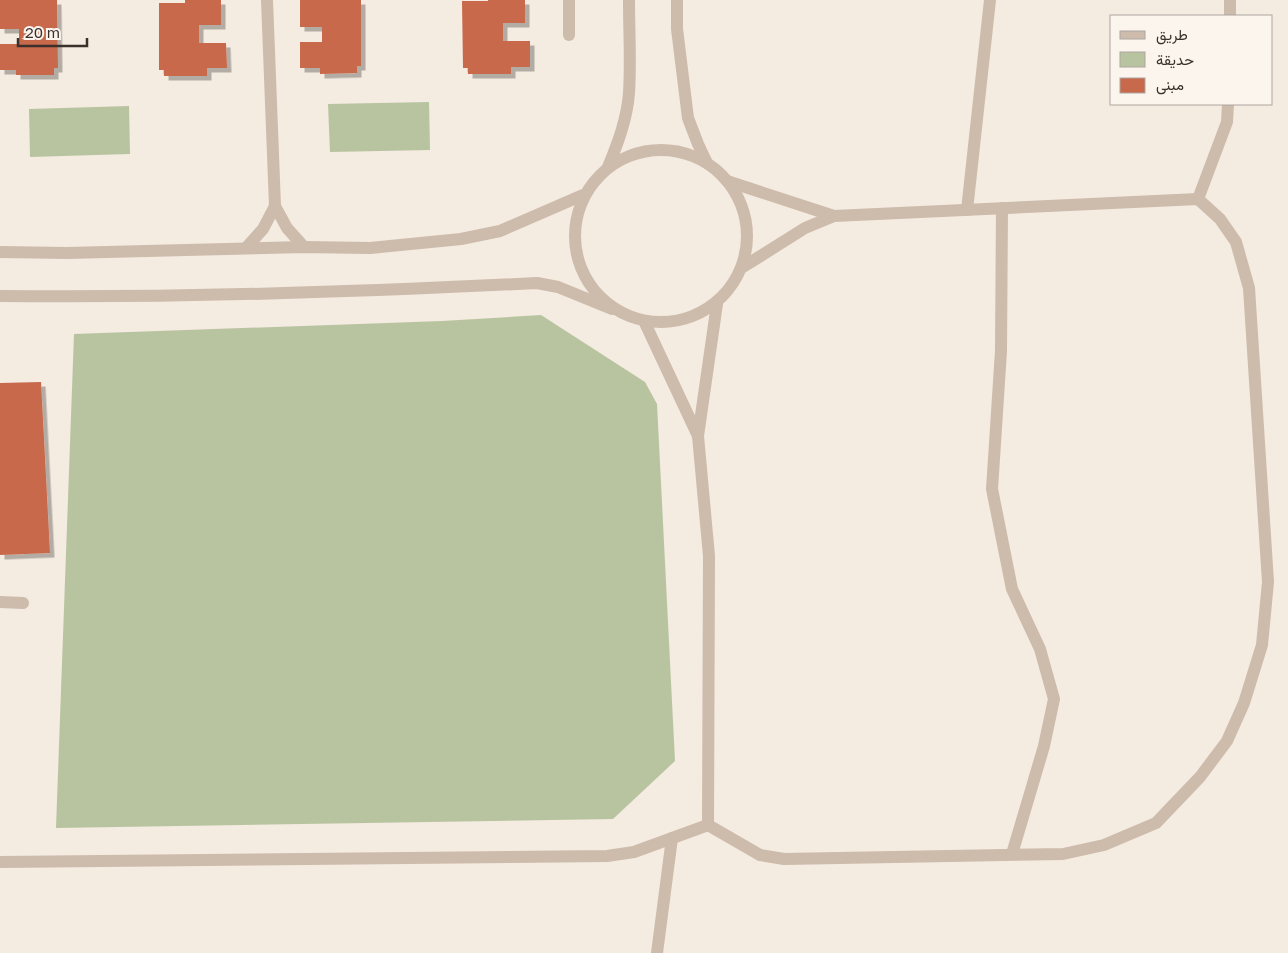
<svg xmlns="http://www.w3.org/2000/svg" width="1288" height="953" viewBox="0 0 1288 953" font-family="'Golos Text',Vazirmatn,sans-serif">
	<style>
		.green { fill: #b8c4a0 }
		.building { fill: #c8694b; filter: url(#shadow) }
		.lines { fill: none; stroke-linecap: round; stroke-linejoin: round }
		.lane { stroke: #cdbbac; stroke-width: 12 }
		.street { stroke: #cdbbac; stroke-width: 12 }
	</style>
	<defs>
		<filter id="shadow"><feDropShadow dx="4.5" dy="4.5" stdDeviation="0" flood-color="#0004"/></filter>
	</defs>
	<rect width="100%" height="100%" fill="#f4ebe1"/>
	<g class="green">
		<path d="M429 102 430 150 330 152 328 104Z"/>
		<path d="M129 106 130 154 30 157 29 109Z"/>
		<path d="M541 315 645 382 657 404 675 761 613 819 56 828 74 334 442 321Z"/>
	</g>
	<g class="building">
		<path d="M0 0H57L58 68H54V75H16V70H0V44H19V29H0Z"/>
		<path d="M185 0H221V25H199V43H226L227 68H207V76H164V70H159V3H185Z"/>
		<path d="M300 0H361V66H357V73L320 74V68H300V42H322V27H300Z"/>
		<path d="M488 0H525V23H503V41H530V67H511V74H468V68H463L462 1H488Z"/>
		<path d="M41 382 50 553 0 555V383Z"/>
	</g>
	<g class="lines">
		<g class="lane">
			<path d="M267 0 275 206 287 228 304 247"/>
			<path d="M569 0V35"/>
			<path d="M1230 16V0"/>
			<path d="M727 181 834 216"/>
			<path d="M1198 199 1227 122 1228 104"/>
			<path d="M1002 208 1001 351 992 489 1012 589 1040 649 1054 699 1044 746 1012 854"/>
			<path d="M246 248 263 229 275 206"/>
			<path d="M645 323 698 436"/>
			<path d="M708 825 760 855 784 859 1063 854 1104 845 1156 823 1200 777 1227 741 1244 703 1262 645 1268 582 1249 288 1236 242 1220 219 1198 199 834 216 805 228 743 267"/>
			<path d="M708 825 709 556 698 436 717 304"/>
			<path d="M0 862 607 856 634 852 708 825"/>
			<path d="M657 953 672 838"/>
		</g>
		<g class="street">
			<path d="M677 0V29L688 118 698 144 707 163"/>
			<circle cx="661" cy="236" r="86"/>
			<path d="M608 167C618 143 627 119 629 93 631 62 629 31 629 0"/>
			<path d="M967 210 990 0"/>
			<path d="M0 252 67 253 304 247 370 248 461 239 500 231 583 195"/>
			<path d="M0 296C179 298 358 292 537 283L558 287 612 309"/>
			<path d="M0 602 23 603"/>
		</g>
	</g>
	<rect x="1110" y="15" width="162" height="90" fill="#fbf5ee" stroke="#aea6a0"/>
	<rect x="1120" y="31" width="25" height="8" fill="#cdbbac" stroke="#aea6a0"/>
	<text x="1156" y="40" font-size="15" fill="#3b302b">طريق</text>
	<rect x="1120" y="52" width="25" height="15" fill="#b8c4a0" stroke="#aea6a0"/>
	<text x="1156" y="65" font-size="15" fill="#3b302b">حديقة</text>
	<rect x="1120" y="78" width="25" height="15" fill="#c8694b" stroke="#aea6a0"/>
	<text x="1156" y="90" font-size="15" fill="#3b302b">مبنى</text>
	<path d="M18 38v8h69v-8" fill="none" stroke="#3b302b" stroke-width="2.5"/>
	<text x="25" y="38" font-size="15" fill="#3b302b" stroke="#fbf5ee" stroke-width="4" paint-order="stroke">20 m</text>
</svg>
